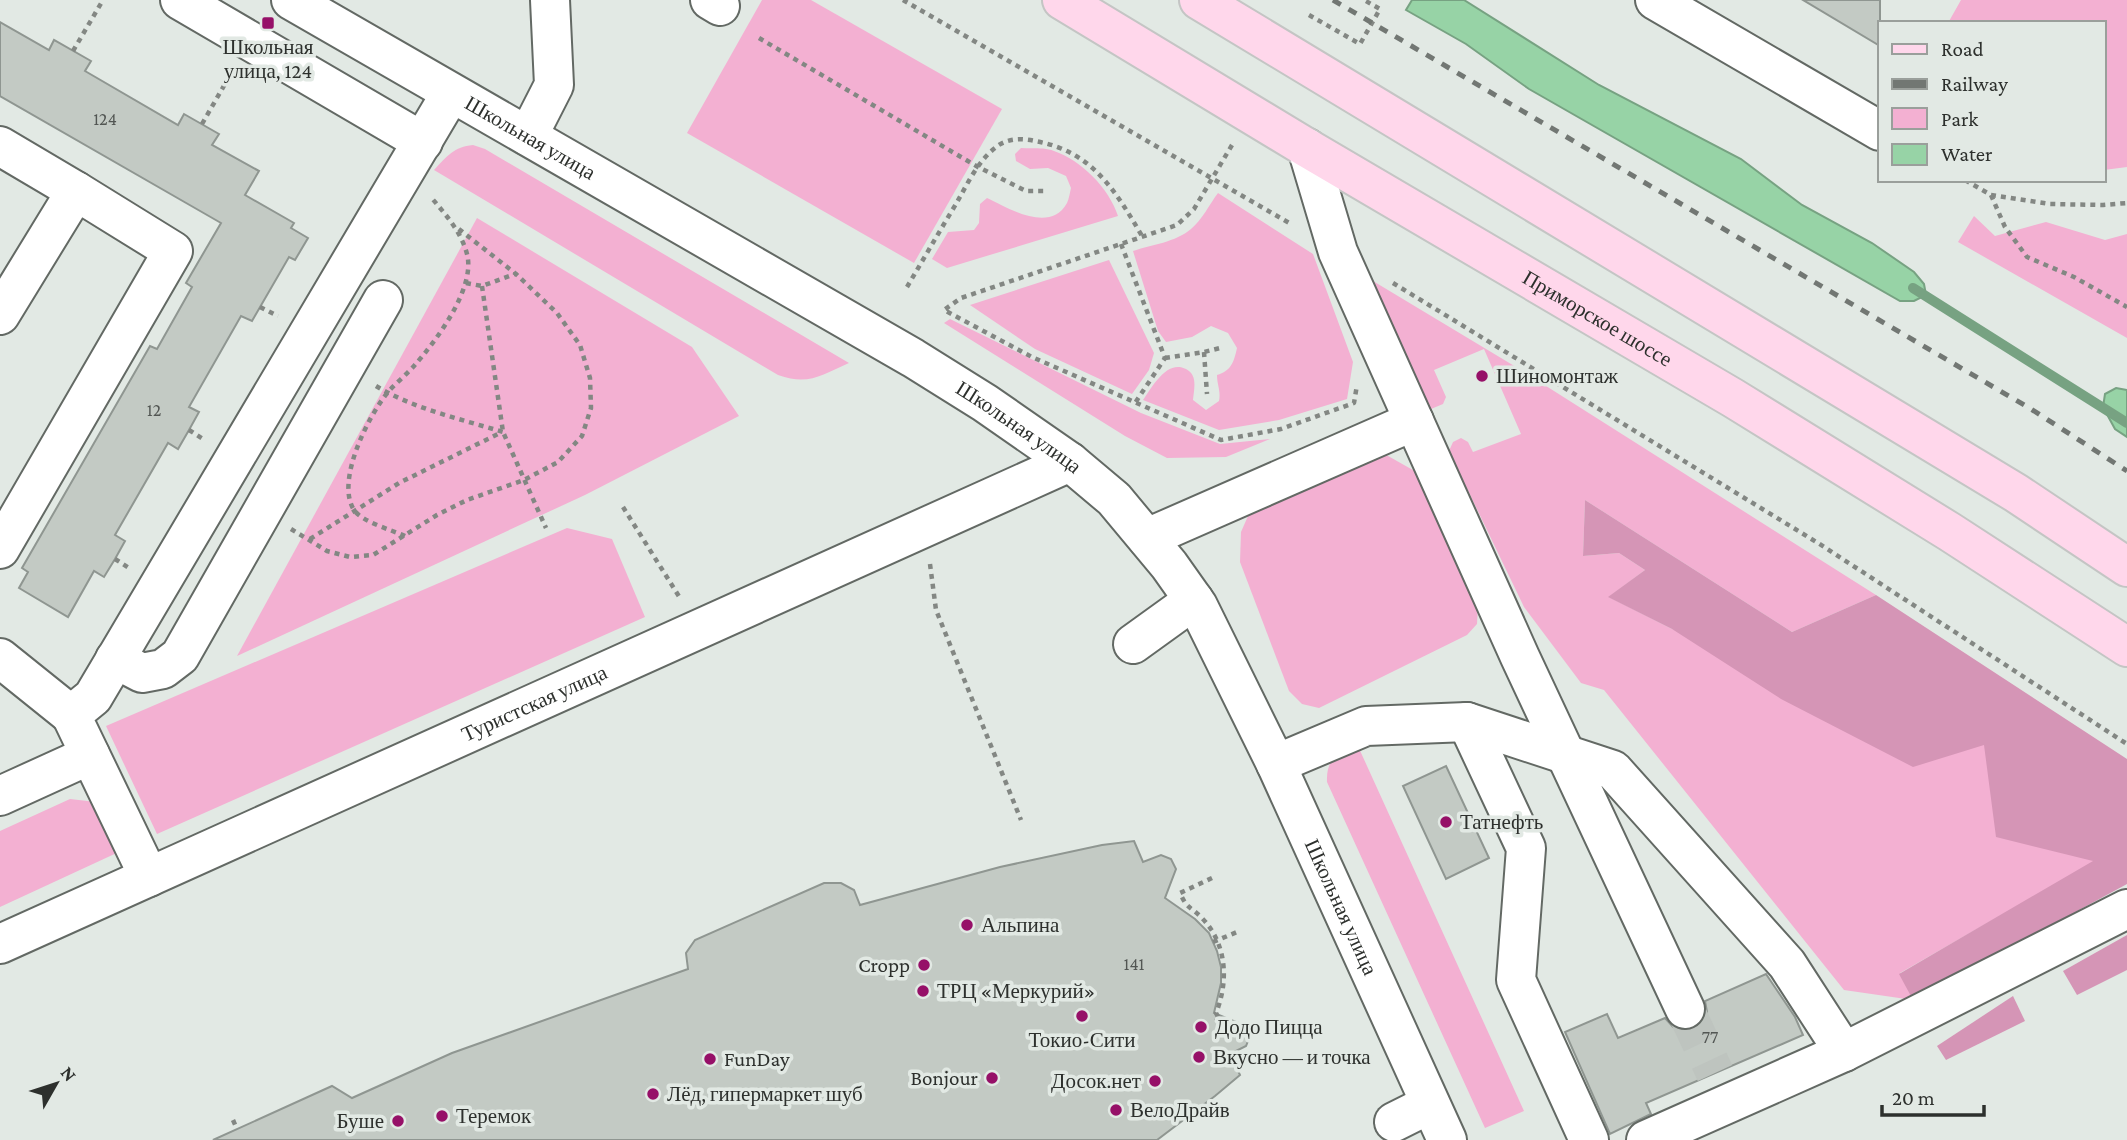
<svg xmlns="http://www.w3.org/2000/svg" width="2127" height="1140" viewBox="0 0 2127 1140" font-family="'Crimson Pro',serif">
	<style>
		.green { fill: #f3b0d2 }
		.forest { fill: #d595b6 }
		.water { fill: #97d3a6; stroke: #77a282; stroke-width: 2 }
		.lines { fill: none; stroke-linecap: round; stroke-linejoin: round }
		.stream { stroke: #77a282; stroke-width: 10 }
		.building { fill: #c3cac4; stroke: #8f9691; stroke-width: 2 }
		.minor-tunnel { stroke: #bec4bf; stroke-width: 38; stroke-dasharray: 38 19; stroke-linecap: butt }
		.minor-casing { stroke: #636964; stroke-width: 42 }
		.major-casing { stroke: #c4c5c4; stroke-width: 42 }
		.path { stroke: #838783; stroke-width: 4.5; stroke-dasharray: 5 5; stroke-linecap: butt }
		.minor { stroke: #fff; stroke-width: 38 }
		.major { stroke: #ffd7eb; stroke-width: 38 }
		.rail { stroke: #727773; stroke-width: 5; stroke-dasharray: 9 9; stroke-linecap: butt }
		.poi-dot { fill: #961068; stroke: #e2e9e4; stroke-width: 2.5 }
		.labels { text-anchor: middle; stroke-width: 7; stroke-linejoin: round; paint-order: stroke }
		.number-label { font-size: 18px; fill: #525653 }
		.poi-label { font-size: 21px; fill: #2d302d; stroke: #e2e9e4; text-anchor: start }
		.street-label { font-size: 21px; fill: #2d302d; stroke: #e2e9e4 }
	</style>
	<rect width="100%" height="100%" fill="#e2e9e4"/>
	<g class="green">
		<path d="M762 0H811L1002 109 914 263 687 133Z"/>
		<path d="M1961 0H2127V167L2104 170V23H1948Z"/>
		<path d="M473 145 485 149 849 363C821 375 809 386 778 375L434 170C447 156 454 147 473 145Z"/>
		<path d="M1021 148C1031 149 1044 147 1054 151 1081 160 1109 188 1118 216L947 268 932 259 948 232 974 230 979 223 980 204 987 198C1008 208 1050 234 1067 203 1069 199 1070 192 1071 188L1066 176 1048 168 1030 169 1016 161 1015 154Z"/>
		<path d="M1218 193 1313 254 1353 362 1347 399 1279 420 1219 430 1143 400C1152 387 1167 359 1186 369 1198 375 1194 389 1193 400L1206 410 1219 401C1221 391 1217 385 1217 375 1231 371 1234 362 1237 348L1228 333 1211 326 1192 337 1166 342 1158 331 1133 251C1151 245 1176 242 1191 229 1202 220 1209 205 1218 193Z"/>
		<path d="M1974 216 1995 236 2046 222 2105 240 2127 234V338L1958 242Z"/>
		<path d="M477 218 692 347 739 416 585 495 237 656Z"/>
		<path d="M1109 260 1154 353 1149 370 1132 394 1035 349 970 305Z"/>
		<path d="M1368 278 1516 367 1876 595 1792 632 1585 500 1583 556 1619 553 1645 570 1609 597 1672 629 1985 745 2094 862 1900 973 1913 1000 1844 990 1604 690 1581 683 1524 607 1449 451 1453 442 1461 438 1468 442 1473 452 1521 434 1484 349 1434 370 1446 397 1443 404 1431 409 1424 405Z"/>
		<path d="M950 319 1141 413 1220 444 1270 439 1226 457 1167 458 1125 436 944 323Z"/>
		<path d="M1381 452 1420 474 1478 605 1477 624 1467 635 1319 708 1302 704 1289 691 1240 562 1241 532 1255 500Z"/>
		<path d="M567 528 612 539 645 617 157 834 106 726Z"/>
		<path d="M1357 744 1524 1111 1485 1128 1327 782C1326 758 1338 753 1357 744Z"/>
		<path d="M70 799 96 802 121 851 0 907V831Z"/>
	</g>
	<g class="forest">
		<path d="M1585 500 1792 632 1876 595 2127 759V884L1913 1000 1899 974 2093 861 1996 837 1984 745 1913 767 1781 699 1672 629 1608 597 1645 570 1619 553 1583 556Z"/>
		<path d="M2127 935V970L2077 995 2063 971Z"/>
		<path d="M2013 996 2025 1021 1946 1060 1937 1046Z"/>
	</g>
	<g class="water">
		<path d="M1412 0H1464L1599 85 1741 159 1802 205 1872 243 1914 272 1924 284 1926 295 1914 301H1900L1529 89 1466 44 1406 10Z"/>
		<path d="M2116 388 2127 390V437L2115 429 2103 407 2105 394Z"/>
	</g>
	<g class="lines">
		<path class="stream" d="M1913 288 2127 423"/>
	</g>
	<g class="building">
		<path d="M1803 0H1880V46Z"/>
		<path d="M0 22 49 50 54 40 91 61 85 71 178 125 184 114 219 134 212 145 259 171 245 195 294 223 291 228 308 238 295 260 289 257 252 321 241 316 189 407 199 412 189 430 178 449 168 443 115 535 125 541 115 559 104 577 94 571 68 617 19 588 28 572 22 568 150 346 157 349 192 287 186 283 221 223 0 96Z"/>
		<path d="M1446 766 1489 858 1446 879 1403 786Z"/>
		<path d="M1134 841 1143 862 1161 855 1171 859 1176 869 1165 898 1195 919 1209 933 1217 951 1221 967V983L1214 1013 1246 1026 1250 1036 1246 1046 1230 1054 1240 1075 1215 1096 1157 1140H213L332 1086 352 1098 452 1053 688 969 686 953 695 940 824 883H841L854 890 860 905 1000 867 1102 845Z"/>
		<path d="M1766 974 1795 1017 1803 1035 1646 1103 1651 1114 1610 1134 1565 1032 1607 1014 1618 1038 1665 1018 1673 1027 1684 1031 1694 1029 1703 1021 1707 1012 1705 1001Z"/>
	</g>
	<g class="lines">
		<path class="minor-tunnel" d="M1685 1009 1715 1073"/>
		<defs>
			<g id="minor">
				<path d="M180 0 423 142"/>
				<path id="s1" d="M291 0 913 358 985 403 1070 462 1114 499 1169 565 1198 606 1276 764 1447 1140"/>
				<path d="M710 0 720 6"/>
				<path d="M1655 0 1880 131"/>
				<path d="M528 136 554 85 550 0"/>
				<path d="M0 146 76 191 0 315"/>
				<path d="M1307 148 1338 252 1520 657 1685 1009"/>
				<path d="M1147 538 1414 421"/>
				<path d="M0 549 173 251 76 191"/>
				<path d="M1133 644 1194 600"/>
				<path d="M0 658 71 715"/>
				<path d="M115 659 142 673 163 669 180 656 383 300"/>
				<path d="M1467 722 1526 848 1516 980 1589 1140"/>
				<path d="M1276 764 1366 726 1467 722 1613 770 1787 964 1844 1052"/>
				<path d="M0 796 90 755"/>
				<path d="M149 877 71 715 93 697 451 93"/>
				<path id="s2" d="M0 944 1070 462"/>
				<path d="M1394 1122 1430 1104"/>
				<path d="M1646 1140 1844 1052 2127 909"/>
			</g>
			<g id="major">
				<path id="s3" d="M1062 0 1307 148 1733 398 1950 532 2127 647"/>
				<path d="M1199 0 2016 493 2127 567"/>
			</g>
		</defs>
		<use href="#minor" class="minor-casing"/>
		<use href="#major" class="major-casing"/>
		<g class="path">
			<path d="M903 0 1291 224"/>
			<path d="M1309 15 1360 44 1380 9 1364 0"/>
			<path d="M759 38 978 167 1026 191H1048"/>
			<path d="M73 51 103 0"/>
			<path d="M202 124 233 70"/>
			<path d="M1232 145 1194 209 1177 225 961 298 944 310 1032 357 1221 440 1281 429 1354 403 1357 385"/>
			<path d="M1965 180 1991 195 2050 204 2103 205 2127 203"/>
			<path d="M1991 195 2005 227 2027 257 2074 277 2127 307"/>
			<path d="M1121 244 1165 358 1135 403"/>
			<path d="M466 283 482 286 515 274"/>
			<path d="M1393 283 1818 543 2127 744"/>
			<path d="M482 286 503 432 546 528"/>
			<path d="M907 287C923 260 939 232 956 204 967 185 977 162 995 148 1006 138 1022 138 1035 141 1092 151 1115 190 1142 236"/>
			<path d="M260 307 278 316"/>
			<path d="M1204 352 1207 394"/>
			<path d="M1165 358 1204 352 1220 348"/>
			<path d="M376 386C414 409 461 419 503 432"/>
			<path d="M189 430 203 439"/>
			<path d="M623 507 680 598"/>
			<path d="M291 529 327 551 350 557 373 555 437 515 467 500 524 480 558 462 582 436 591 408 590 378 580 345 557 313 516 274 455 226"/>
			<path d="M405 536C392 530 362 522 354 510 335 481 369 415 388 392 396 383 406 375 414 366 436 341 476 288 467 254 461 231 445 214 430 196"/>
			<path d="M310 539 399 483 502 432"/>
			<path d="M115 559 129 568"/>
			<path d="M930 564 936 610 1021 820"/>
			<path d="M1212 878 1180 893C1187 909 1190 906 1201 917 1227 943 1229 981 1216 1013L1219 1019 1215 1021"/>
			<path d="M1213 942 1237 932"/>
			<path d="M233 1120 237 1129"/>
		</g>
		<use href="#minor" class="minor"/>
		<use href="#major" class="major"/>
		<path class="rail" d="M1333 0 2031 409 2127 471"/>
	</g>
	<g class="poi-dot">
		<rect x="261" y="16" width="14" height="14" rx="3.5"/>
		<circle cx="1482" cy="376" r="7"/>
		<circle cx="1446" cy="822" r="7"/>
		<circle cx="967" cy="925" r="7"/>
		<circle cx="924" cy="965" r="7"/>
		<circle cx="923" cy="991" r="7"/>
		<circle cx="1082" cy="1016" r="7"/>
		<circle cx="1201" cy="1027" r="7"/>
		<circle cx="1199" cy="1057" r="7"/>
		<circle cx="710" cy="1059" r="7"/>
		<circle cx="992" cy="1078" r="7"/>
		<circle cx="1155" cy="1081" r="7"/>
		<circle cx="653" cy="1094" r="7"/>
		<circle cx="1116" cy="1110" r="7"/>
		<circle cx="442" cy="1116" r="7"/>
		<circle cx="398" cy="1121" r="7"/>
	</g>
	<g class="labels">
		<g class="number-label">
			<text x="105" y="125">124</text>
			<text x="154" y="416">12</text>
			<text x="1134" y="970">141</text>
			<text x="1710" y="1043">77</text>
		</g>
		<g class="poi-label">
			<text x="268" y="54" text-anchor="middle">Школьная<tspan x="268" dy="24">улица, 124</tspan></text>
			<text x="1496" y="383">Шиномонтаж</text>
			<text x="1460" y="829">Татнефть</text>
			<text x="981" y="932">Альпина</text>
			<text x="910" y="972" text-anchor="end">Cropp</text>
			<text x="937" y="998">ТРЦ «Меркурий»</text>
			<text x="1215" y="1034">Додо Пицца</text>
			<text x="1082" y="1047" text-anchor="middle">Токио-Сити</text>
			<text x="1213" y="1064">Вкусно — и точка</text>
			<text x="724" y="1066">FunDay</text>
			<text x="978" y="1085" text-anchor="end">Bonjour</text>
			<text x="1141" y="1088" text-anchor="end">Досок.нет</text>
			<text x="667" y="1101">Лёд, гипермаркет шуб</text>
			<text x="1130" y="1117">ВелоДрайв</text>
			<text x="456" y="1123">Теремок</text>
			<text x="384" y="1128" text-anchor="end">Буше</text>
		</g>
		<g class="street-label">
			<text dy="7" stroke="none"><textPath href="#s1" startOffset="276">Школьная улица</textPath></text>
			<text dy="7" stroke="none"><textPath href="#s3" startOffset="623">Приморское шоссе</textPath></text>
			<text dy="7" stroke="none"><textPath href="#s1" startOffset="844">Школьная улица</textPath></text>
			<text dy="7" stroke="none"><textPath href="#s2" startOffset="586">Туристская улица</textPath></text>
			<text dy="7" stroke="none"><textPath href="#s1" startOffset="1433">Школьная улица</textPath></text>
		</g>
	</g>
	<rect x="1878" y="21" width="228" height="161" fill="#e2e9e4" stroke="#9a9f9b" stroke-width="2"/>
	<rect x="1892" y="44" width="35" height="10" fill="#ffd7eb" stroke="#9a9f9b" stroke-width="2"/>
	<text x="1941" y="56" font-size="21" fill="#2d302d">Road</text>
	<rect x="1892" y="79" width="35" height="10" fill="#727773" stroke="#9a9f9b" stroke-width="2"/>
	<text x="1941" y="91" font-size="21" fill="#2d302d">Railway</text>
	<rect x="1892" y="108" width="35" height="21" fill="#f3b0d2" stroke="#9a9f9b" stroke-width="2"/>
	<text x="1941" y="126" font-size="21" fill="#2d302d">Park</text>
	<rect x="1892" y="144" width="35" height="21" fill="#97d3a6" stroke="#9a9f9b" stroke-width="2"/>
	<text x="1941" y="161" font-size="21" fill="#2d302d">Water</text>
	<g transform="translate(56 1084) rotate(51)" stroke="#e2e9e4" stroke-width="5" paint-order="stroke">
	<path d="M0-5L12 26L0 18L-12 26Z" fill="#2d302d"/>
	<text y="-10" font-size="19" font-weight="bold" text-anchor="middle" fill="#2d302d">N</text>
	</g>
	<path d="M1882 1105v10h102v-10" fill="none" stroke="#2d302d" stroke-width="3.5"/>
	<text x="1892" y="1105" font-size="21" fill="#2d302d" stroke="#e2e9e4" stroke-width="5" paint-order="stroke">20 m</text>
</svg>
